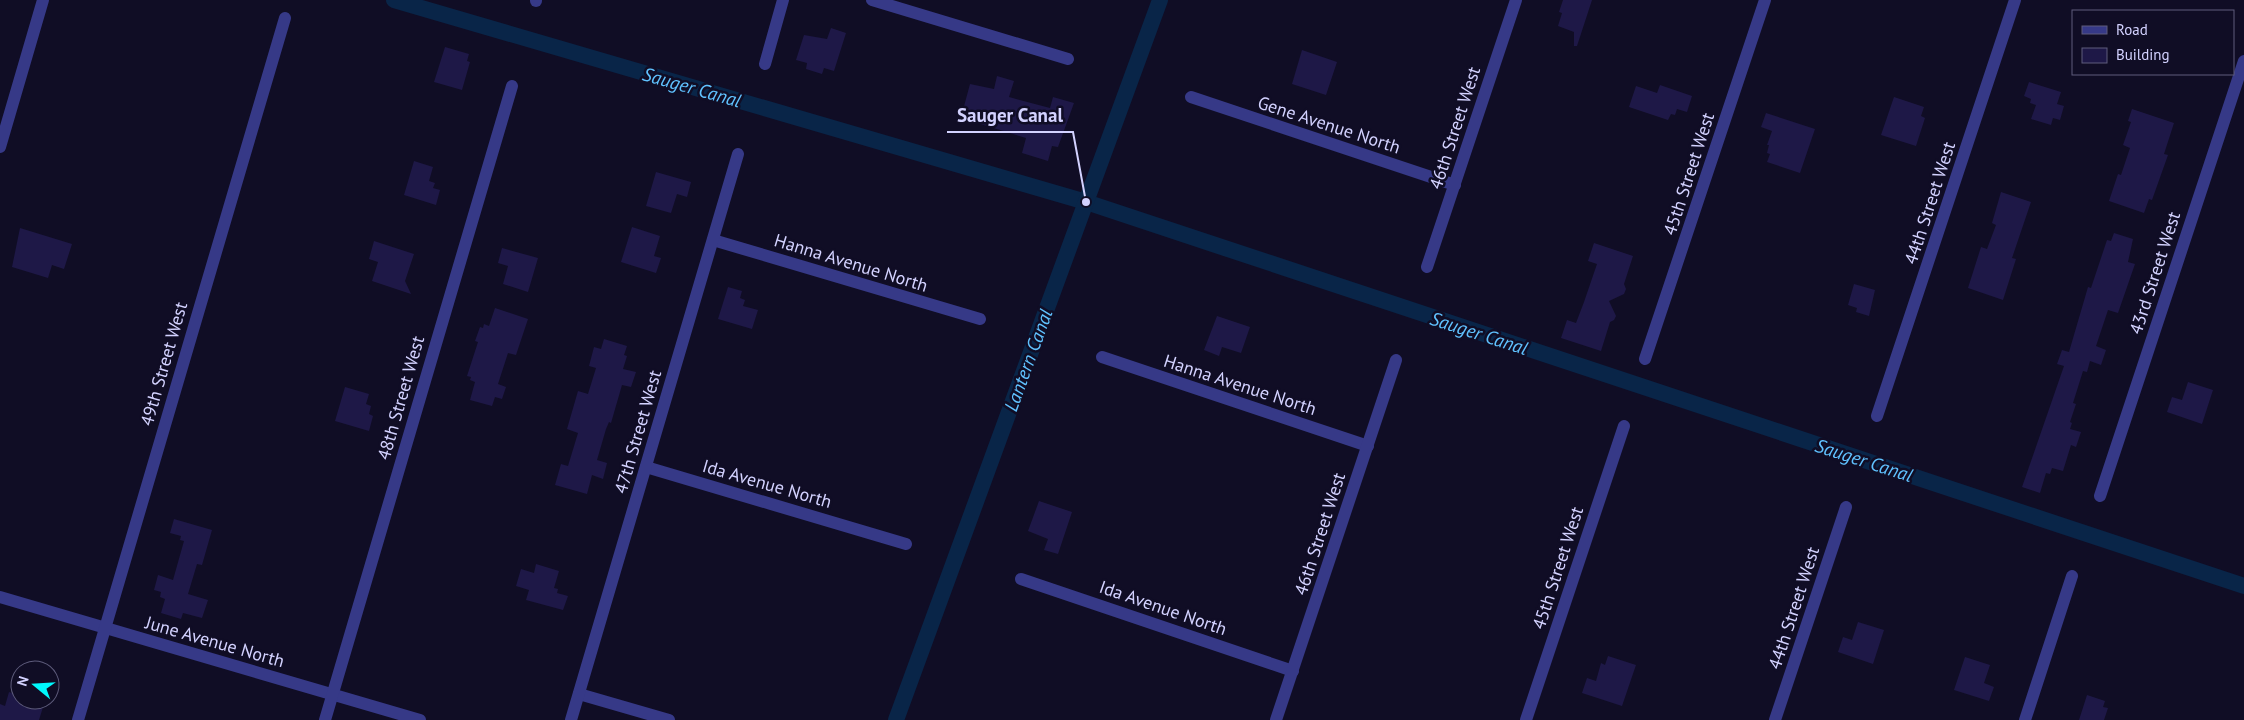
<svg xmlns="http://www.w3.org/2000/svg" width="2244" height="720" viewBox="0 0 2244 720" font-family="'PT Sans',sans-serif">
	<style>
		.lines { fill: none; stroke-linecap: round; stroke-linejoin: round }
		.canal { stroke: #092548; stroke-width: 16 }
		.building { fill: #1e1847 }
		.minor { stroke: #363987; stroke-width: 12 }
		.labels { text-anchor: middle; stroke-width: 5; stroke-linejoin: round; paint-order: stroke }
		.street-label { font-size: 18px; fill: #d3d2ff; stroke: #100d25 }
		.water-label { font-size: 19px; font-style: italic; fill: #60c2ff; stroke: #100d25 }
		.leader { fill: none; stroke: #d3d2ff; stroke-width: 2 }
		.callout-dot { fill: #d3d2ff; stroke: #100d25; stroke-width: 2 }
		.callout-label { font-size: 19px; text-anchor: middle; font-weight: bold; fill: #d3d2ff; stroke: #100d25; stroke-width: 5; stroke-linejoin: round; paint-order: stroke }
	</style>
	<rect width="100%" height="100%" fill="#100d25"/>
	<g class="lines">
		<g class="canal">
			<path d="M394 0 1086 202 2244 586"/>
			<path d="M896 720 1160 0"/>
		</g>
	</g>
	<g class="building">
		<path d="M1563 0H1592L1577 46H1574V32L1558 26 1562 13 1559 12Z"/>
		<path d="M831 28 846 33 834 71 824 68 822 74 806 69 807 63 796 60 804 35 827 39Z"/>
		<path d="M445 47 469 54 467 61 470 62 462 90 434 82Z"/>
		<path d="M1302 50 1337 62 1326 95 1292 84Z"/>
		<path d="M997 76 1014 81 1009 97 1050 108 1053 97 1074 103 1058 147 1052 146 1048 161 1022 153 1026 138 974 122 977 114 963 110 970 84 994 89Z"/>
		<path d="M2029 82 2061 92 2057 104 2064 106 2060 120 2053 118 2051 125 2031 119 2036 105 2030 103 2031 99 2024 96Z"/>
		<path d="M1660 85 1692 96 1687 112 1677 109 1675 115 1671 114 1668 120 1629 107 1636 86 1657 93Z"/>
		<path d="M1894 97 1924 107 1921 116 1925 118 1916 146 1881 135Z"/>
		<path d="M2132 109 2174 123 2164 154 2168 155 2152 200 2149 199 2144 213 2109 201 2118 174 2121 175 2130 148 2123 145 2131 122 2128 121Z"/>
		<path d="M1766 113 1815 129 1800 173 1767 162 1770 154 1767 153 1769 145H1767L1772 131 1761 127Z"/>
		<path d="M414 161 433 167 429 181 435 183 433 188 440 190 436 205 404 195Z"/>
		<path d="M656 172 691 182 687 197 677 194 671 213 646 206Z"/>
		<path d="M2001 192 2031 202 2012 258 2016 259 2003 300 1968 288 1981 247 1987 249 1996 225 1992 223Z"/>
		<path d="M632 227 660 236 654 256 661 258 656 273 621 262Z"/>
		<path d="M20 228 72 244 64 269 52 265 48 278 12 267Z"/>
		<path d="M2114 233 2133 239 2128 262 2135 264 2118 313 2108 310 2096 346 2106 350 2101 365 2090 361 2087 372 2083 371 2073 403 2076 404 2070 422 2072 423 2070 429 2081 432 2076 447 2071 445 2063 471 2052 468 2050 474 2046 473 2040 493 2022 487 2064 366 2057 364 2062 350 2069 352 2088 287 2091 288 2107 240 2111 241Z"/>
		<path d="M374 241 414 254 405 281 411 294 372 281 378 262 369 259Z"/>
		<path d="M1594 243 1633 256 1624 284 1626 289 1624 294 1609 301 1616 316 1614 320 1610 322 1601 351 1561 338 1567 320 1576 323 1584 302 1597 264 1588 261Z"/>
		<path d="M502 248 538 258 528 292 503 284 508 266 498 263Z"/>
		<path d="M1854 284 1875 290 1869 316 1856 312 1857 308 1848 305Z"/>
		<path d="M728 287 742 291 740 298 745 300 743 306 758 310 752 329 718 319Z"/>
		<path d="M495 308 528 319 516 355 508 353 498 384 506 387 502 399 495 397 492 406 470 400 475 382 470 380 471 377 467 376 478 342 475 341 480 327 483 328 484 324 489 326Z"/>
		<path d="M1217 316 1250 327 1241 353 1222 347 1219 356 1204 350Z"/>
		<path d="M604 339 627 346 624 355 627 356 623 369 636 372 631 387 622 385 611 423 609 422 606 429 597 460 607 463 603 479 592 475 587 494 555 485 561 464 568 466 578 433 567 429 578 391 588 394 596 368 589 366 594 347 601 349Z"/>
		<path d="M2188 382 2213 390 2202 424 2167 412 2172 397 2182 400Z"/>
		<path d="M345 387 369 394 366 404 371 406 369 414 373 416 369 431 335 421Z"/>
		<path d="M1039 501 1072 512 1058 554 1044 550 1048 539 1028 531Z"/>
		<path d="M174 519 212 530 202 565 197 564 188 594 208 600 202 618 183 613 181 619 161 613 165 599 160 597 161 592 154 590 158 575 173 580 184 541 180 540 181 536 170 533Z"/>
		<path d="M536 564 559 571 554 588 558 589 557 593 568 596 563 610 526 600 529 590 516 586 521 569 534 573Z"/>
		<path d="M1858 622 1884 630 1873 664 1838 652 1843 637 1852 640Z"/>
		<path d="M1608 656 1636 665 1622 706 1582 693 1587 678 1596 681 1601 663 1605 665Z"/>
		<path d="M1965 657 1990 665 1984 683 1994 687 1989 701 1954 690Z"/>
		<path d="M9 692 20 696V700H33L44 704 39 720H0V704L5 706Z"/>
		<path d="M2087 695 2105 701 2103 707 2108 708 2104 720H2079Z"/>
	</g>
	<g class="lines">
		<g class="minor">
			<path d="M872 0 1068 59"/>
			<path d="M536 1V0"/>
			<path d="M765 64 783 0"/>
			<path d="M1191 97 1455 185"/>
			<path d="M0 147 43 0"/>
			<path d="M713 240 980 319"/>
			<path d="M1427 267 1516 0"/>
			<path d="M1102 357 1368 446"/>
			<path d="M1645 359 1765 0"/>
			<path d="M1877 416 2015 0"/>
			<path d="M646 467 906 544"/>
			<path d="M2100 496 2244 61"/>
			<path d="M1021 579 1293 671"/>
			<path d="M0 597 420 720"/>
			<path d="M579 694 669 720"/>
			<path d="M78 720 285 18"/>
			<path d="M325 720 512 86"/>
			<path d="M571 720 738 154"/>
			<path d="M1276 720 1396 360"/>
			<path d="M1526 720 1624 426"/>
			<path d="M1775 720 1846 507"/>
			<path d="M2025 720 2072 576"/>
		</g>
	</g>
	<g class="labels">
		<g class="street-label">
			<text transform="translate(1329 125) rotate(18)" y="6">Gene Avenue North</text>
			<text transform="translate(1455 128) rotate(-72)" y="6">46th Street West</text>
			<text transform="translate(1689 174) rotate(-72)" y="6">45th Street West</text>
			<text transform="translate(1930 203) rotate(-72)" y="6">44th Street West</text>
			<text transform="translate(851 263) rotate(17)" y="6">Hanna Avenue North</text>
			<text transform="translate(2155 273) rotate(-72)" y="6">43rd Street West</text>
			<text transform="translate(164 364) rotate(-74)" y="6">49th Street West</text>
			<text transform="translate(1240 385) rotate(18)" y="6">Hanna Avenue North</text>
			<text transform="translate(401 398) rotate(-74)" y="6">48th Street West</text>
			<text transform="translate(638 432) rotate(-74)" y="6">47th Street West</text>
			<text transform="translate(767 484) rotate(16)" y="6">Ida Avenue North</text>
			<text transform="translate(1320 534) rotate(-72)" y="6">46th Street West</text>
			<text transform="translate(1558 568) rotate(-72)" y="6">45th Street West</text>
			<text transform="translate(1163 608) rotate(19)" y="6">Ida Avenue North</text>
			<text transform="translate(1794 608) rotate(-72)" y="6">44th Street West</text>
			<text transform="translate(215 642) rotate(16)" y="6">June Avenue North</text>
		</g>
		<g class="water-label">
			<text transform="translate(692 87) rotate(16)" y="7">Sauger Canal</text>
			<text transform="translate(1479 333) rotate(18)" y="7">Sauger Canal</text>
			<text transform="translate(1028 360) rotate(-70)" y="7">Lantern Canal</text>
			<text transform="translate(1864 460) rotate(18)" y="7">Sauger Canal</text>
		</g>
	</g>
	<path class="leader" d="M1086 202L1073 132H947"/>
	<circle class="callout-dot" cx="1086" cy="202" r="5"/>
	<g class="callout-label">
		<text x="1010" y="122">Sauger Canal</text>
	</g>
	<rect x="2072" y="10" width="162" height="65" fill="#100d25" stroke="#5e5c7c"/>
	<rect x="2082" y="26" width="25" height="8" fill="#363987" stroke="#5e5c7c"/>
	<text x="2116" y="35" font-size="15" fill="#d3d2ff">Road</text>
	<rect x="2082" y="48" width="25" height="15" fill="#1e1847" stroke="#5e5c7c"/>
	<text x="2116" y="60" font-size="15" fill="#d3d2ff">Building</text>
	<g transform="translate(35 685) rotate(288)"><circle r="24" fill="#100d25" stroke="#5e5c7c"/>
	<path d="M0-4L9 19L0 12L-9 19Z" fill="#00f8fd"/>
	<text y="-8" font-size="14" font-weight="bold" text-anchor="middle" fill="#d3d2ff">N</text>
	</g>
</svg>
